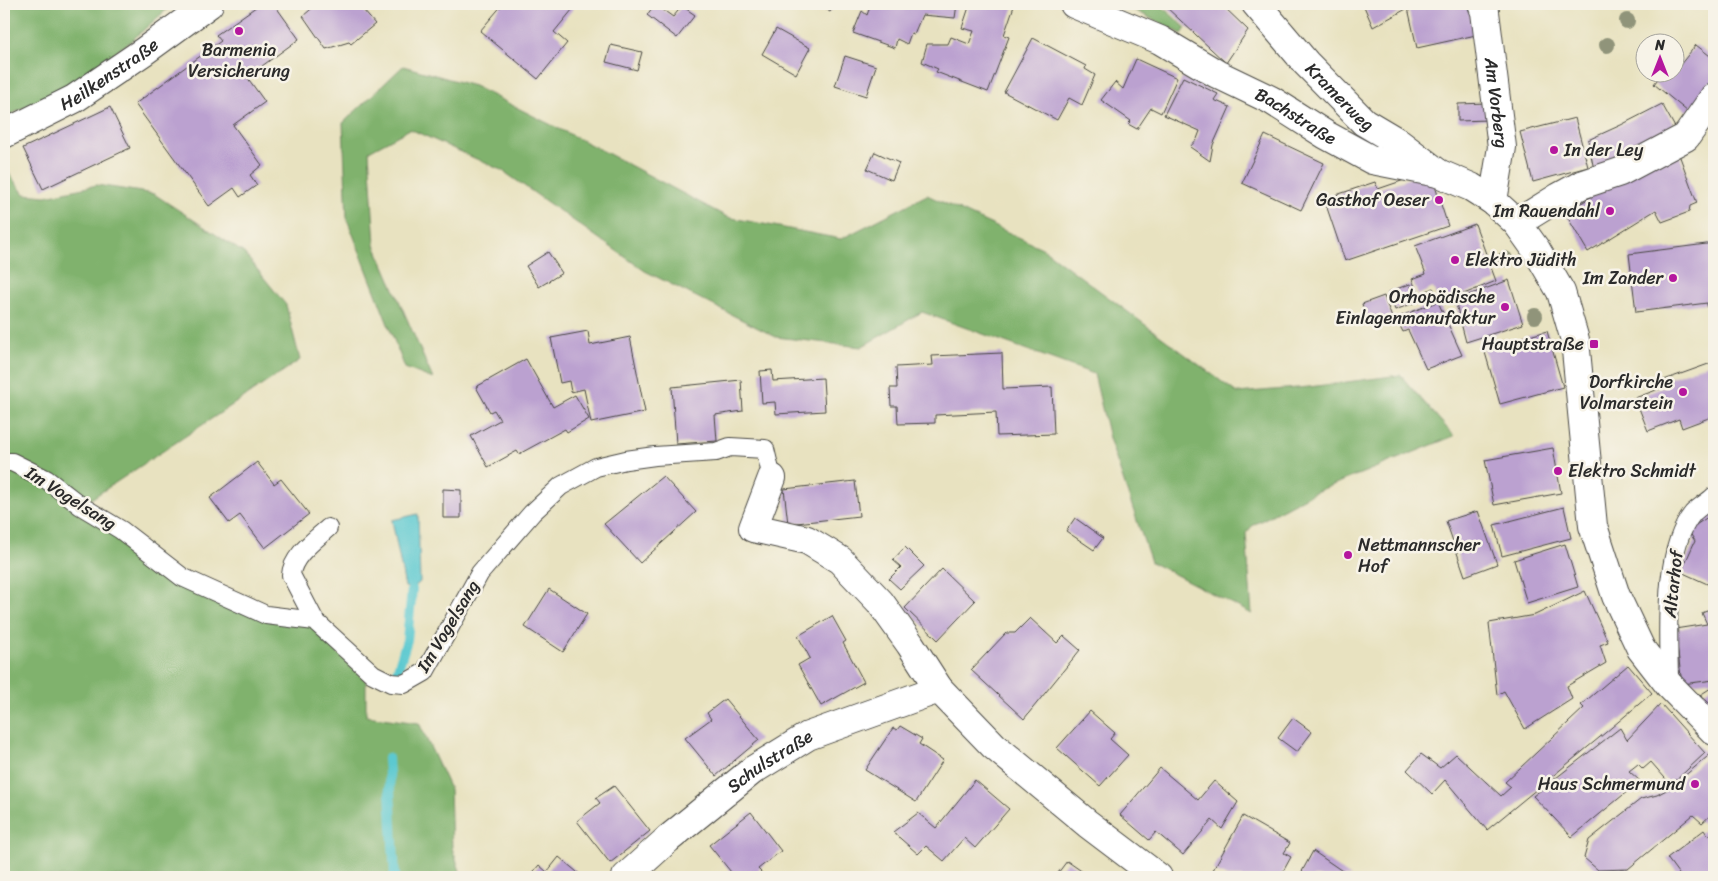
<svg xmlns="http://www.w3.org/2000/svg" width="1718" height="881" viewBox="0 0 1718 881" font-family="Sriracha,sans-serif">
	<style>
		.forest { fill: #80b26d; stroke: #566e4c }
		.water { fill: #5cc9d0; stroke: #447a7e }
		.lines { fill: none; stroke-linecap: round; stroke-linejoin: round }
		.stream { stroke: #5cc9d0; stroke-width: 10 }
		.building { fill: #bba1d0 }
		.lane-casing { stroke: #474641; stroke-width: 20 }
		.street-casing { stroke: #474641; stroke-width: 30 }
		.secondary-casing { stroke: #474641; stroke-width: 30 }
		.lane { stroke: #fff; stroke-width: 18 }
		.street { stroke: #fff; stroke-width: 28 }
		.secondary { stroke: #fff; stroke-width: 28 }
		.tree { fill: #90947a }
		.poi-dot { fill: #b5179e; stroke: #f7f3e8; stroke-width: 2 }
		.labels { text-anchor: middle; stroke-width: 5; stroke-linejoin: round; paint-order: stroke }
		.poi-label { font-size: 18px; fill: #2b2b2b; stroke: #f7f3e8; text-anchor: end }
		.street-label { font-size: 18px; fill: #2b2b2b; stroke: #f7f3e8 }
	</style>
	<rect width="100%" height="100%" fill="#f7f3e8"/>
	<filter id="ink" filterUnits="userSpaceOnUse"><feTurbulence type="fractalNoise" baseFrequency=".02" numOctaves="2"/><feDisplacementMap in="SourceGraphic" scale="10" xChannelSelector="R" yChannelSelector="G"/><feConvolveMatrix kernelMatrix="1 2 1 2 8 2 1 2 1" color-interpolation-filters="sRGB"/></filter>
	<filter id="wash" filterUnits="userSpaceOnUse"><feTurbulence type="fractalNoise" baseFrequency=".0096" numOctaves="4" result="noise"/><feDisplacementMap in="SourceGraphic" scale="20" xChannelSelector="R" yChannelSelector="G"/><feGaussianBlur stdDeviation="1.12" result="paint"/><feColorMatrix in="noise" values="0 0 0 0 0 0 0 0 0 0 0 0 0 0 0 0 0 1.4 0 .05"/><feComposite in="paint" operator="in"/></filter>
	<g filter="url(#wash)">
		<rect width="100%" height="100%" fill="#e8e2c0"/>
		<g class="forest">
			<path d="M4 4H173L130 42 72 83 4 118Z"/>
			<path d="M1122 4H1159L1186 28 1182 34Z"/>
			<path d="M403 66 474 86 609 154 727 217 841 239 927 195 1042 248 1237 393 1309 387 1400 375 1454 436 1313 493 1253 525 1246 533 1252 614 1151 562 1109 438 1094 374 922 312 861 347 776 337 645 271 503 171 410 129 369 151 375 245 433 379 405 368 347 219 343 123Z"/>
			<path d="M4 167 24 194 46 196 97 185 154 194 244 253 286 305 300 360 82 505 182 577 313 628 366 681V716L419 723 450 789 452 848 460 871 465 877H4V412L9 410 4 400Z"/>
		</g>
		<path class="water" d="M418 514 420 582 412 589 405 587 392 520Z"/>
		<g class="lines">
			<g class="stream">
				<path d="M397 672 407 640 412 589"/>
				<path d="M388 758 395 877"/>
			</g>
		</g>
		<g id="blocks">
			<g class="building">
				<path d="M260 4H274L299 39 247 77 265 102 233 125 262 165 250 175 257 185 240 197 234 188 209 206 135 104 221 41 216 35Z"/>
				<path d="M317 4H358L375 24 351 44 349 42 326 49 303 16Z"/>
				<path d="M503 4H577L554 32 567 43 538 79 480 31Z"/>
				<path d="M655 4 673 17 682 6 695 15 677 38 647 15Z"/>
				<path d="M817 4H835L830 12Z"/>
				<path d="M871 4H957L955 18 922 15 914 34 911 33 907 44 897 39 895 48 853 33 862 11 867 15Z"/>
				<path d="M970 4H1008L1014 6 1004 35 1009 37 988 92 936 72 938 69 922 62 927 44H948L951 37 969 44 974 31 962 28Z"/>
				<path d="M1167 4H1221L1248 30 1226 63 1165 6Z"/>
				<path d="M1363 4H1469L1476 35 1417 48 1408 8 1373 27Z"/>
				<path d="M776 29 810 48 796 74 762 54Z"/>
				<path d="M1033 38 1086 66 1085 69 1095 75 1082 105 1069 98 1057 120 1004 92Z"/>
				<path d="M611 45 642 52 637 70 606 62Z"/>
				<path d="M1696 45 1714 59V79L1688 112 1654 84 1663 72H1676V70Z"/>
				<path d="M845 56 876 66 866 96 835 86Z"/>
				<path d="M1136 59 1177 78 1161 113 1151 108 1137 129 1128 124 1131 121 1101 100 1115 82 1123 89Z"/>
				<path d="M1183 77 1218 94 1214 100 1230 107 1213 145 1210 161 1190 147 1197 139 1200 131 1164 115Z"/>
				<path d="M1487 103 1488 120 1458 121V104Z"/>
				<path d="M1662 104 1677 131 1594 170 1588 140 1621 125Z"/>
				<path d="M110 107 130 148 43 189 23 148Z"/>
				<path d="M1575 118 1588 167 1533 182 1520 132Z"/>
				<path d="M1265 135 1324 163 1301 210 1242 183Z"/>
				<path d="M1677 149 1697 203 1690 206 1689 212 1662 222 1656 210 1588 252 1565 213 1637 169Z"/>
				<path d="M875 152 899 163 892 180 867 169Z"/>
				<path d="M1419 175 1434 183 1448 226 1345 261 1324 199 1375 182 1378 189Z"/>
				<path d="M1475 224 1496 281 1439 304 1462 355 1426 369 1408 330 1403 332 1396 318 1439 301 1433 288 1418 295 1412 279 1426 274 1415 246Z"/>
				<path d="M1714 243V313L1708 314 1707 303 1636 312 1629 254Z"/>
				<path d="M548 252 562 273 539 287 526 266Z"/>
				<path d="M1509 280 1523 324 1466 342 1455 300Z"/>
				<path d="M1410 284 1417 302 1395 310 1388 292Z"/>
				<path d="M1384 296 1392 318 1370 327 1362 304Z"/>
				<path d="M588 331 590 345 630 337 645 412 591 423 584 389 571 392 569 381 560 383 551 338Z"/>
				<path d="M1547 331 1563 387 1500 404 1484 349Z"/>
				<path d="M1002 353 1003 389 1052 387 1054 434 997 436 996 412 935 415V423L898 424 897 406H891L890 388H897L896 367 933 365 932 356Z"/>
				<path d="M526 359 553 407 575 395 589 419 567 432 565 429 519 454 517 451 488 467 471 436 500 420 494 410 490 412 476 387Z"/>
				<path d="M1714 362V416L1682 428 1679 419 1648 431 1635 398 1667 386 1664 380Z"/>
				<path d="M772 370 773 381 823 378 825 411 776 414 775 402 762 403 760 371Z"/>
				<path d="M741 380 743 411 715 415 717 441 676 444 672 387Z"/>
				<path d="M1553 448 1561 493 1494 505 1485 460Z"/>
				<path d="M257 462 274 484 281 479 309 514 265 548 240 515 229 523 210 498Z"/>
				<path d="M663 476 696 512 640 563 604 524Z"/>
				<path d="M855 481 859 516 788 524 784 489Z"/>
				<path d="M443 489 461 490V518H443Z"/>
				<path d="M1564 507 1571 538 1502 556 1494 525Z"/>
				<path d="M1478 511 1497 564 1465 576 1446 521Z"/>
				<path d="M1714 513V587L1681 572 1695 541 1688 530Z"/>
				<path d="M1075 518 1103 538 1094 550 1066 531Z"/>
				<path d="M1565 544 1578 587 1527 603 1514 560Z"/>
				<path d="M905 547 924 566 900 589 889 579 901 567 893 560Z"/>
				<path d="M942 569 975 601 938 640 905 608Z"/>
				<path d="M549 589 587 614 563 652 525 627Z"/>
				<path d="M1585 591 1608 642 1600 645 1606 663 1567 686 1572 699 1525 729 1504 691 1497 695 1489 623 1535 615Z"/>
				<path d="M1714 608V680L1682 684 1675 629 1707 624 1702 613Z"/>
				<path d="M832 616 846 641 843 643 864 682 821 706 798 665 810 658 798 636Z"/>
				<path d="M1030 618 1057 643 1064 636 1080 650 1024 719 971 670 1006 633H1015Z"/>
				<path d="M1628 665 1652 693 1605 733 1487 830 1445 780 1432 794 1407 770 1421 754 1440 768 1456 754 1501 796 1511 787 1505 782 1584 708 1581 705Z"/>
				<path d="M1714 686V707L1700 695Z"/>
				<path d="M725 699 759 740 716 776 685 738 711 719 707 713Z"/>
				<path d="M1661 704 1705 753 1671 785 1651 762 1643 769 1638 764 1629 771 1640 781 1572 837 1533 796 1620 728 1627 740Z"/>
				<path d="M1090 711 1115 733 1110 739 1128 755 1100 786 1057 748Z"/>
				<path d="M1293 718 1312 732 1297 752 1278 738Z"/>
				<path d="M900 726 922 739 919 744 943 760 916 802 865 770 893 728 897 730Z"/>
				<path d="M1713 752 1714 754V812L1702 823 1693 815 1628 869 1598 870 1584 858 1589 840 1641 799 1657 795 1670 788Z"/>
				<path d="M1160 768 1198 800 1214 781 1238 802 1222 829 1212 820 1183 855 1156 832 1149 840 1120 815Z"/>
				<path d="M975 780 1009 809 975 848 964 838 944 861 926 846 918 854 893 832 918 813 936 828Z"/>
				<path d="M614 786 650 831 610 863 577 821 600 803 596 798Z"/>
				<path d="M751 812 781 851 758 869 762 873 757 877H735L709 845Z"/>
				<path d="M1243 816 1290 843 1284 853 1291 857 1280 877H1227L1213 870Z"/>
				<path d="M1704 830 1708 836 1714 831V877H1681L1667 858Z"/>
				<path d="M1313 851 1351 877H1299Z"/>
				<path d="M559 857 583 877H529L539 865 547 872Z"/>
				<path d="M1067 861 1090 877H1055Z"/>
			</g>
		</g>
	</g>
	<g filter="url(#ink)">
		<use href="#blocks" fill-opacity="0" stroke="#474641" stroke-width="1"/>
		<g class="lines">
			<defs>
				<g id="lane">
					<path d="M4 462H12L46 479 81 506 121 530 182 577 266 615 315 621 373 674 391 683 404 684 425 672 480 573 532 513 561 486 596 467 626 460 655 456 716 452 730 447 765 449 772 478"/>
					<path d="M315 621 291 575C292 556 315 540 328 528"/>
					<path d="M1669 685C1669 637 1661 552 1693 513 1699 507 1708 502 1714 496"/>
				</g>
				<g id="street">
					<path id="s1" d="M1256 4 1306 63 1364 122 1396 141 1438 173"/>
					<path id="s2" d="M1482 4 1485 12 1502 147 1493 201"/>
					<path d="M1517 223 1559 197 1581 185 1620 172 1686 137 1714 97"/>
					<path d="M772 478 753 528 807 540 840 560 880 602 910 644 939 689"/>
					<path id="s3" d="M626 877 668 839 753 770 808 736 939 689 994 746 1088 824 1158 877"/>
				</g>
				<g id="secondary">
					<path id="s4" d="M1074 4 1160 40 1217 74 1271 100 1326 135 1372 160 1438 173 1471 187 1493 201 1517 223 1537 251 1561 292 1575 340 1593 526 1616 596 1641 649 1669 685 1714 731"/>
					<path id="s5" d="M4 134 74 99 143 52 209 4"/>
				</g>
			</defs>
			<use href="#lane" class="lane-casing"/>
			<use href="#street" class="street-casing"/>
			<use href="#secondary" class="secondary-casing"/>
			<use href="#lane" class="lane"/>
			<use href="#street" class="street"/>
			<use href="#secondary" class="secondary"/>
		</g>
		<g class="tree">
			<circle cx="1627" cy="21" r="8"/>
			<circle cx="1607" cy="45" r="8"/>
			<circle cx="1505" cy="259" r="8"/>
			<circle cx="1535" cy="316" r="8"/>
		</g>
	</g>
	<g class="poi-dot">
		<circle cx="239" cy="31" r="5"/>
		<circle cx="1554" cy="150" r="5"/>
		<circle cx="1439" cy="200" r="5"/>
		<circle cx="1610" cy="211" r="5"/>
		<circle cx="1455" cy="260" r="5"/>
		<circle cx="1673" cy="278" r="5"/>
		<circle cx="1505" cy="307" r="5"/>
		<rect x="1589" y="339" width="10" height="10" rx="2.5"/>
		<circle cx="1683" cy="392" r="5"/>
		<circle cx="1558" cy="471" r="5"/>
		<circle cx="1348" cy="555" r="5"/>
		<circle cx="1695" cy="784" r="5"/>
	</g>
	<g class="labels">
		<g class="poi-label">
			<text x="239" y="56" text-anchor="middle">Barmenia<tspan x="239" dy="21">Versicherung</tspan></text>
			<text x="1564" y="156" text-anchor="start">In der Ley</text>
			<text x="1429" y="206">Gasthof Oeser</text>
			<text x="1600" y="217">Im Rauendahl</text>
			<text x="1465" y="266" text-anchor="start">Elektro Jüdith</text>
			<text x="1663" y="284">Im Zander</text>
			<text x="1495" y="303">Orhopädische<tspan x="1495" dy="21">Einlagenmanufaktur</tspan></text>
			<text x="1584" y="350">Hauptstraße</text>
			<text x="1673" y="388">Dorfkirche<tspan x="1673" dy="21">Volmarstein</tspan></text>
			<text x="1568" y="477" text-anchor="start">Elektro Schmidt</text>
			<text x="1358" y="551" text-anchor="start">Nettmannscher<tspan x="1358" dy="21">Hof</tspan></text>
			<text x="1685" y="790">Haus Schmermund</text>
		</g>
		<g class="street-label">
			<text dy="6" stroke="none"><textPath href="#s5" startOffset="121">Heilkenstraße</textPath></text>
			<text dy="6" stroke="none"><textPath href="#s1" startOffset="125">Kramerweg</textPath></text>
			<text dy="6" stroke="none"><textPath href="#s2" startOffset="100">Am Vorberg</textPath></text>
			<text dy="6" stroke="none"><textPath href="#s4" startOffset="249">Bachstraße</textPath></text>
			<text transform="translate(71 498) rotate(32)" y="6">Im Vogelsang</text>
			<text transform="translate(1673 584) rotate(-84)" y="6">Altarhof</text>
			<text transform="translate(448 626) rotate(-59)" y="6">Im Vogelsang</text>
			<text dy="6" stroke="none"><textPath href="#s3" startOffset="185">Schulstraße</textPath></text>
		</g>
	</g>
	<rect width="1718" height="881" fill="none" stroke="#f7f3e8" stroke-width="20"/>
	<g transform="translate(1660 58)"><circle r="24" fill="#f7f3e8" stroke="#a5a39c"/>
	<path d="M0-4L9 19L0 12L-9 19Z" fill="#b5179e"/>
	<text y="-8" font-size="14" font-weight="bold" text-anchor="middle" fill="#2b2b2b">N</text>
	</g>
</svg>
